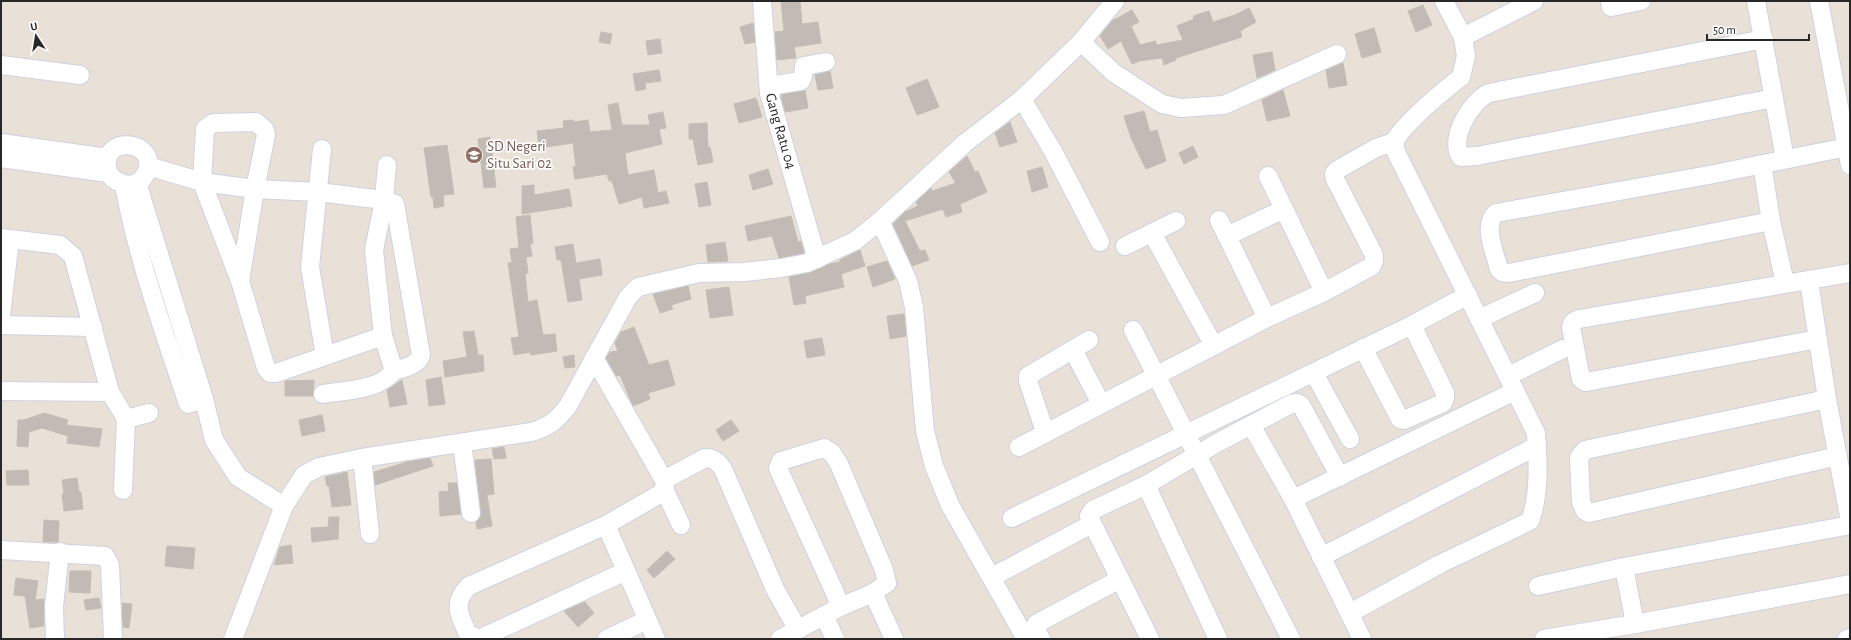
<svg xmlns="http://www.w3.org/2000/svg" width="1851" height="640" viewBox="0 0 1851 640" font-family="'Alegreya Sans',sans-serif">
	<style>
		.building { fill: #c2bbb5; stroke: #c4bdb2 }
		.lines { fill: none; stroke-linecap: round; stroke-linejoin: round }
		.minor-casing { stroke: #ced2e0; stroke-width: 20 }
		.minor { stroke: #fff; stroke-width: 18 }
		.labels { text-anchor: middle; stroke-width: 3.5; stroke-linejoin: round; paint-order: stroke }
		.street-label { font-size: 15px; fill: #272727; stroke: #fff }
		.education-label { font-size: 15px; fill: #785e54; stroke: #fff; text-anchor: start }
	</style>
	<rect width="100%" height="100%" fill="#e9e1d8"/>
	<g class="building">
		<path d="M781 1H800L802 24 818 22 821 43 794 47 796 58 777 60 775 32 784 31Z"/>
		<path d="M1423 5 1432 25 1416 32 1408 11Z"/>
		<path d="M1249 8 1256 22 1240 31 1242 37 1176 58V60L1164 65 1162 58 1139 61 1132 64 1121 41 1108 49 1100 36 1112 21 1132 10 1139 22 1131 26 1140 45 1156 41V45L1183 40 1177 26 1194 19 1193 16 1209 11 1213 22 1235 15Z"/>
		<path d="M753 23 755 42 745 44 740 27Z"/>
		<path d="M1374 28 1381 52 1362 58 1355 34Z"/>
		<path d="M601 32 612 34 610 44 599 42Z"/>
		<path d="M660 39 662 53 648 55 646 41Z"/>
		<path d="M1272 52 1275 70 1257 78 1253 55Z"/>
		<path d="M1343 63 1347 85 1329 88 1326 70Z"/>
		<path d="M659 70 661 81 645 83 646 89 636 91 633 74Z"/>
		<path d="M830 71 833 88 818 90 815 75Z"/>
		<path d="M927 79 939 107 917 115 906 88Z"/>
		<path d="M805 90 808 108 785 112 781 95Z"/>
		<path d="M1283 90 1290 116 1267 121 1262 100Z"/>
		<path d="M756 98 762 117 739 123 734 104Z"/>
		<path d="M618 103 622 125H650L648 115 663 112 666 128 659 129 662 144 625 153 628 175 654 170 658 193 666 191 669 203 644 208 642 197 619 204 612 181H609L607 174 575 179 573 167 576 166 573 143 539 148 537 131 564 128 563 121 573 120 574 122 588 120 590 132 612 130 608 105Z"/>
		<path d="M1144 111 1150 132 1157 130 1166 161 1146 169 1131 138 1124 116Z"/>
		<path d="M1010 122 1017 142 1000 147 995 133Z"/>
		<path d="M707 123 708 148 710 147 713 162 698 165 693 139H689V124Z"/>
		<path d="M490 137 496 187 484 188 478 139Z"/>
		<path d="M447 145 454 194 443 195 444 206 434 208 433 197H431L424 148Z"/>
		<path d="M1193 146 1198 157 1184 164 1179 153Z"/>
		<path d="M967 156 975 172 978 171 987 192 960 204 962 212 946 217 943 209 905 221 920 251 925 250 929 260 912 266 893 224 905 212 918 206 916 202 931 188 932 191 956 183 949 172Z"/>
		<path d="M1042 167 1048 187 1032 192 1027 171Z"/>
		<path d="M768 169 773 184 753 190 749 175Z"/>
		<path d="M707 182 711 205 699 207 695 184Z"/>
		<path d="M534 185V195L569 189 572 206 522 214V186Z"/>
		<path d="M530 215 533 244H530L532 256 526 257 528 273H525L528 302 537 300 543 335 555 334 557 351 531 355 530 352 514 355 511 338 519 337 508 263H512L510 249 519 248 516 217Z"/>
		<path d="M791 216 798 242 801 241 804 253 779 258 772 236 748 241 745 226Z"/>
		<path d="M725 242 728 261 708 262 706 245Z"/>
		<path d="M573 244 576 263 600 259 602 275 579 279 582 300 568 302 561 260H557L555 247Z"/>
		<path d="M860 250 865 266 841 274 844 287 805 296 806 303 794 305 789 277 809 273 830 264 840 262V260Z"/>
		<path d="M887 261 895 279 873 287 867 267Z"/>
		<path d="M688 286 691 299 671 305 673 309 660 313 653 294Z"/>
		<path d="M729 287 733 315 710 318 706 290Z"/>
		<path d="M904 314 906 336 890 339 887 316Z"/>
		<path d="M634 327 649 365 668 360 675 385 648 393 650 399 633 406 620 375 616 376 606 358 610 352 618 351 615 343 621 332Z"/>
		<path d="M474 331 478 355H483L484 371 445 377 443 361 467 357 463 332Z"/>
		<path d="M822 338 825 355 807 358 804 341Z"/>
		<path d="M574 355 575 367 565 368 563 357Z"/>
		<path d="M441 377 445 404 429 406 426 380Z"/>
		<path d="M314 380 313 396H285V381Z"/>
		<path d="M402 380 407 404 390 407 387 390Z"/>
		<path d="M44 413 68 420 66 425 102 429 99 447 67 443 68 436 42 428 29 432 28 447 17 446 18 420H24Z"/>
		<path d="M322 415 325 431 302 436 299 420Z"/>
		<path d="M731 420 739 431 723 441 716 430Z"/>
		<path d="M504 447 506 458 494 459 492 449Z"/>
		<path d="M430 458 433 466 375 485 374 472 407 462Z"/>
		<path d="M491 459 494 494 487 495 492 526 477 529 476 522 480 517 481 512 475 460Z"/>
		<path d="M28 470 29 485H7L6 471Z"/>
		<path d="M347 472 351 505 332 507 329 486H327L325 477Z"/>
		<path d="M77 478 79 492H81L83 509 64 511 62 494H64L62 480Z"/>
		<path d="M448 483H457L461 514 440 516 439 492 449 491Z"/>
		<path d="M329 517H339L338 539 312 542 311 528 328 527Z"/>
		<path d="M44 520 59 521 58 542H43Z"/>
		<path d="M291 545 293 563 274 565 280 547Z"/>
		<path d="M167 546 195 548 193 569 165 566Z"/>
		<path d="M667 551 675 559 654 578 647 570Z"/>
		<path d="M70 571H91L90 593 69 592Z"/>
		<path d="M16 578 38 581 35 600 44 599V626L30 628 25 596 14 595Z"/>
		<path d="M99 598 101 608 86 610 84 600Z"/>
		<path d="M585 602 594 613 578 627 564 611Z"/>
		<path d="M122 603 132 604 129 628 123 627Z"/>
	</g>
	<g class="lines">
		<defs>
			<g id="minor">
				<path d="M762 1 769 93 817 259"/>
				<path d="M1610 1 1611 7 1641 1"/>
				<path d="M1756 1 1785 159"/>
				<path d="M1819 1 1850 165"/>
				<path d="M1463 37 1534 1"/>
				<path d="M1764 39 1489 93C1471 101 1448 139 1461 157L1477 156 1774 98"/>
				<path d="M1081 42 1114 73 1162 104 1181 108 1224 105 1337 54"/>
				<path d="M1 65 80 75"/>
				<path d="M769 93 776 85 801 81 803 76 804 66 826 62"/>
				<path d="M1022 99 1054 153 1100 242"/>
				<path d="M1 143 108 158"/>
				<path d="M322 149 310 267 325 356"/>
				<path d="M1 158 108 173C118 186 138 191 146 173 161 140 97 132 108 173"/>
				<path d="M1762 164 1771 221 1785 283"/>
				<path d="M148 166 202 182 255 189 318 192 384 200 395 204 421 355C418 366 403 368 394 371L383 336 276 373H270L266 368 240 281 255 189 266 135 265 130 256 122 213 123 205 129 202 182 240 281"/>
				<path d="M1268 176 1324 292"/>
				<path d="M137 183 204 399 214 440 238 477 284 506"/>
				<path d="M124 185C138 260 164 332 188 404L204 399"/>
				<path d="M1219 220 1267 318"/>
				<path d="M880 221 908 281 914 307 925 431 934 466 950 505 1026 639"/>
				<path d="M1771 221 1509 273 1502 272 1499 269C1495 253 1482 225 1496 213L1709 175 1847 147"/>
				<path d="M1152 233 1214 346"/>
				<path d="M1227 236 1284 209"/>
				<path d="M1 238 60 245 73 256 110 392 126 419 123 490"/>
				<path d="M1125 246 1176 221"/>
				<path d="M1809 281 1827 399 1850 522"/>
				<path d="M1 316 10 239"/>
				<path d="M1479 319 1535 293"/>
				<path d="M1 325 93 327"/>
				<path d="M1133 330 1291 639"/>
				<path d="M383 336 374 250 384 200 387 165"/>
				<path d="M1818 339 1586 382 1581 379 1571 327 1573 322 1579 319 1850 273"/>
				<path d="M1363 348 1400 419 1404 420 1443 403 1445 398V393L1412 325"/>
				<path d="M1073 350 1097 396"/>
				<path d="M594 358 664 480 665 491 606 525 656 639"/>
				<path d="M1314 373 1350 439"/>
				<path d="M1508 376 1563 349"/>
				<path d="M1 391 110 392"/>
				<path d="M323 394C346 390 378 391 394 371"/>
				<path d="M1827 399 1585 450 1579 457 1581 502 1585 511 1589 513 1838 456"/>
				<path d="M126 419 149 413"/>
				<path d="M1251 425 1291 404 1297 403 1301 405 1340 477"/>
				<path d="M1045 432 1028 381V376L1089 340"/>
				<path d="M462 443 471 513"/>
				<path d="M1019 447 1267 318 1324 292 1372 266 1374 261V255L1335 179 1334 174 1337 170 1376 148 1394 142"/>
				<path d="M362 458 370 534"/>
				<path d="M664 480 705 458C714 458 718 462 723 469L775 589 798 630"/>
				<path d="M1146 485 1218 639"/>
				<path d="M665 491 681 525"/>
				<path d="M1293 499 1515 391"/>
				<path d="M1012 518 1412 325 1468 295"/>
				<path d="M1092 523 1150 639"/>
				<path d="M606 525 469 586C452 602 459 615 468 634L479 639 626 571"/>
				<path d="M1 550 105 556 110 565 113 639"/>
				<path d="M1321 557 1537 446"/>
				<path d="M1624 567 1635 624"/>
				<path d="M992 577 1088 526 1092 523 1089 516 1093 510 1146 485 1217 443 1251 425 1293 499 1362 639"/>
				<path d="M1538 586 1624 567 1850 525"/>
				<path d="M873 593 894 639"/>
				<path d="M1350 613 1440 564 1530 521C1540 494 1538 461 1536 433L1396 152 1394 142C1405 122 1442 92 1461 77L1466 56 1463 37 1444 1"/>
				<path d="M825 617 835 639"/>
				<path d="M55 639 54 606 60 552"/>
				<path d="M233 639 284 506 304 475 319 467 362 458 531 432C549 427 556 421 568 406L628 297 638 287 699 273 744 272 781 268 807 263 855 241 880 221 965 143 1022 99 1081 42 1115 1"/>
				<path d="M607 639 647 620"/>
				<path d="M780 639 840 607 873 593 887 583 884 570 839 464 832 453 824 448 781 461 778 468 835 593 840 607"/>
				<path d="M1041 639 1035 628 1036 624 1120 579"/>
				<path d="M1544 639 1635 624 1850 584"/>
				<path d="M1847 639 1850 638"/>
			</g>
		</defs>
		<use href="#minor" class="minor-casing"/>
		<use href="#minor" class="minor"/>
	</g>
	<defs>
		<symbol id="school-disc" viewBox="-11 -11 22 22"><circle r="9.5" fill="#8d6e63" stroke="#fff"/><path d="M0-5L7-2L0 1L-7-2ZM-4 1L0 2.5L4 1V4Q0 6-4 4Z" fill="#fff"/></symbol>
	</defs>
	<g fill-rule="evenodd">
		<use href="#school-disc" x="464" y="145" width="20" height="20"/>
	</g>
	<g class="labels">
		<g class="street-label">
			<text transform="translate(781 131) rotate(74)" y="5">Gang Ratu 04</text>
		</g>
		<g class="education-label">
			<text x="487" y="151">SD Negeri<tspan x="487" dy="17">Situ Sari 02</tspan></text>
		</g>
	</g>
	<rect width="1851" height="640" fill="none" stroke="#272727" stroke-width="4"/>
	<g transform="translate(36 36) rotate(348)" stroke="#ffffff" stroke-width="3" paint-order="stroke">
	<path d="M0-3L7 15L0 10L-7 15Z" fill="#272727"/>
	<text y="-6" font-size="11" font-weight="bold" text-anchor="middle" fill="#272727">U</text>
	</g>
	<path d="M1707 34v6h102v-6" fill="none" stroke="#272727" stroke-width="2"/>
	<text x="1713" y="34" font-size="12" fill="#272727" stroke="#ffffff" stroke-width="3" paint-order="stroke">50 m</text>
</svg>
